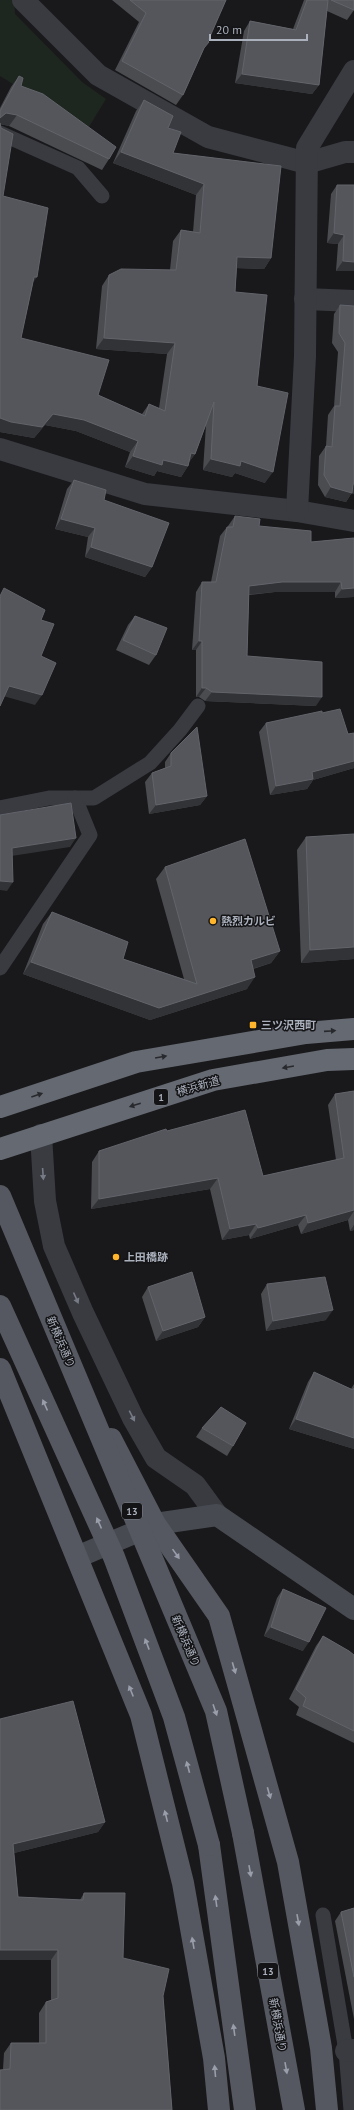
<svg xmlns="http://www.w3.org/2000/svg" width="354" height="2110" viewBox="0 0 354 2110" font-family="'PT Sans','Noto Sans JP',sans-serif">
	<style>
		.green { fill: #1e271f }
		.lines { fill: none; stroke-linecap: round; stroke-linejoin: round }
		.lane { stroke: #393b41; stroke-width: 15 }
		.street { stroke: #393b41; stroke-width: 22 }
		.secondary { stroke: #474a51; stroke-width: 22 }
		.primary { stroke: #555860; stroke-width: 22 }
		.highway { stroke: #656972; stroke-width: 22 }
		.primary-bridge { stroke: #555860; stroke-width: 22 }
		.wall { fill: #4a4c50 }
		.shaded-wall { fill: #323336 }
		.building { fill: #55565c; stroke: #62646b }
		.oneway { fill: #28292d }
		.oneway2 { fill: #777b85 }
		.oneway3 { fill: #999eaa }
		.poi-dot { fill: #ffb62d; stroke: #141416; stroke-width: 1.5 }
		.labels { text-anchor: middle; stroke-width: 3; stroke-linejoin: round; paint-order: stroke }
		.shield { fill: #141416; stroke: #7d818a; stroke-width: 1 }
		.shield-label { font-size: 10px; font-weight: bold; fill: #aab0bc }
		.poi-label { font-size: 11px; font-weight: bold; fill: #aab0bc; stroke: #141416; text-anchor: start }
		.street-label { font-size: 11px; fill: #aab0bc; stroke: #141416 }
	</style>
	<rect width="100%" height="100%" fill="#19191b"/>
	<path class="green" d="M0 0H14L15 14 82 82 106 99 87 130 0 76Z"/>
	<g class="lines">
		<g class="lane">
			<path d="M0 133 78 168 102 196"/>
			<path d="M0 808 49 798H94L150 763 180 730 198 706"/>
			<path d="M0 968 90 835 75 798"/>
			<path d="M323 1915 346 2051 351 2110"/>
		</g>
		<g class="street">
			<path d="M23 0 98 75 208 137 307 163 345 152H354"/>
			<path d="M305 299 354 301"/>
			<path d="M0 449 145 494 297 511 354 521"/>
			<path d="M297 511 305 356 307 148 354 71"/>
			<path d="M41 1135 45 1201 54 1246 83 1313 133 1418 156 1458 195 1485 217 1515"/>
			<path d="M346 2051 354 2050"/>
		</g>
		<path class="secondary" d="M77 1557 155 1524 217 1515 354 1609"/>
		<g class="primary">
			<path d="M0 1369 141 1715 183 1883 214 2058 219 2110"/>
			<path d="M111 1439 155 1524 219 1616 288 1862 321 2048 327 2110"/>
			<path d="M243 1833 294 2110"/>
			<path d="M209 1845 245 2110"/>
		</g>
		<g class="highway">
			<path d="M0 1107 136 1062 306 1033 354 1029"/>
			<path d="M0 1149 213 1080 327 1060 354 1059"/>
		</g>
		<g class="primary-bridge">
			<path d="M0 1196 216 1711 243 1833"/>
			<path d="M0 1306 114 1557 174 1717 209 1845"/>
		</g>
	</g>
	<g class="wall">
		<path d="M112 0H226L183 95 176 105 115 70 139 22Z"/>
		<path d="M304 0H354V10L347 20 327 11 319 85 312 94 235 83 244 31 250 21 293 29Z"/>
		<path d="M19 76 21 86 109 159 102 170 9 126 0 124 3 196 33 283 21 338 98 395 142 414 149 404 159 408 167 354 96 349 102 286 109 275 170 270 173 241 181 230 193 232 196 195 113 163 136 111 144 100 168 128 173 153 281 166 271 258 264 269 237 268 235 292 257 386 265 483 235 473 232 477 203 470 206 425 195 454 189 462 188 466 181 477 157 471 154 476 125 467 130 452 76 431 45 425 34 438 0 432V108L11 87Z"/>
		<path d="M337 185 354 271H336L338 244 327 243 331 194Z"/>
		<path d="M340 305 354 306V494H351L346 502 325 497 318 485 319 456 326 446 328 415 334 406 338 352 332 343 334 314Z"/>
		<path d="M74 480 104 500 152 567 145 577 85 557 88 537 55 529 67 489Z"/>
		<path d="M235 516 259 526 311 542 354 538V597L335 598V592H275L249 595 247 656 316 706 205 701 199 697H196V650H192L196 592 202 582H211L220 536 227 527H228V526Z"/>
		<path d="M135 616 156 655 149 665 116 650 128 625Z"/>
		<path d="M322 713 354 768 313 780 307 789 270 795 259 732 266 723Z"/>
		<path d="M171 753 207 796 200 805 149 814 145 782 152 773 165 768V762Z"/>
		<path d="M306 837 354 959 301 963 297 850Z"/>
		<path d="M165 867 280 951 271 963 253 969 247 989 150 1020 23 974 43 924 52 912 123 959 184 979 156 879Z"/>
		<path d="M354 1091V1230L350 1231 348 1220 301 1234 298 1225 250 1239 249 1235 222 1240 210 1189 91 1209 92 1162 99 1151 167 1131 263 1176 336 1160 328 1105 335 1094Z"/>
		<path d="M267 1284 326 1320 266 1331 261 1294Z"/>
		<path d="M148 1287 205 1317 198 1327 156 1341 142 1297Z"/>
		<path d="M314 1372 351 1389 354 1384V1449L289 1429 308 1382Z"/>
		<path d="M202 1428 233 1446 227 1456 196 1437Z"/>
		<path d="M283 1589 303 1651 264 1636 277 1598Z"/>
		<path d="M323 1636 354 1655V1743L296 1715 299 1707 289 1699 316 1646Z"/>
		<path d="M0 1719 105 1822 98 1832 14 1853 18 1897 80 1900 84 1893 123 1958 163 1996 172 2110 3 2069 4 2053 11 2043H39V2013L46 2002 51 2001V1960H0Z"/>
		<path d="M354 1908V2019L335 1921 341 1912Z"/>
	</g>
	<g class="shaded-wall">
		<path d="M242 74 319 85 312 94 235 83Z"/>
		<path d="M6 113 17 115 9 126 0 124V118Z"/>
		<path d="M121 152 204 184 196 195 113 163Z"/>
		<path d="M334 233 344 235 338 244 327 243Z"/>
		<path d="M237 257 271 258 264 269 230 268Z"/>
		<path d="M343 261 354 262V271H336Z"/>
		<path d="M34 277H37L29 288Z"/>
		<path d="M104 338 175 343 167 354 96 349Z"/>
		<path d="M53 414 84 420 138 441 130 452 76 431 45 425 34 438 0 432V418Z"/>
		<path d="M191 453 195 454 187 465Z"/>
		<path d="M133 456 163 460 188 466 181 477 157 471 154 476 125 467Z"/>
		<path d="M211 459 241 461 273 472 265 483 235 473 232 477 203 470Z"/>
		<path d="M353 484H354V494H351L346 502 325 497 331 487Z"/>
		<path d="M61 519 95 528 88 537 55 529Z"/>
		<path d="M91 547 152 567 145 577 85 557Z"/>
		<path d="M282 582H341L335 592H275L242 595 249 586Z"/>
		<path d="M354 588V597L335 598 342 589Z"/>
		<path d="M199 641H202L196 650H192Z"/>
		<path d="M9 686 42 695 35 705 3 696Z"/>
		<path d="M202 688H206L199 697H196Z"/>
		<path d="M212 692 322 697 316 706 205 701Z"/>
		<path d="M354 761V768L313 780 307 789 270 795 276 786 312 772Z"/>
		<path d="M207 796 200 805 149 814 156 805Z"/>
		<path d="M76 838 70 847 5 857 12 848Z"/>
		<path d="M0 881 13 882 7 891 0 890Z"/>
		<path d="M354 947V959L301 963 310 950Z"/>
		<path d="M280 951 271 963 242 972 251 960Z"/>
		<path d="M31 962 159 1008 255 977 247 989 150 1020 23 974Z"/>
		<path d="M218 1178 210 1189 91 1209 99 1199Z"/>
		<path d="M354 1210V1211L348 1220 301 1234 308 1223Z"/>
		<path d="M306 1215 298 1225 250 1239 258 1228Z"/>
		<path d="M256 1224 249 1235 222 1240 230 1229Z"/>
		<path d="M354 1225V1230L350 1231Z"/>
		<path d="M333 1310 326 1320 266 1331 273 1321Z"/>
		<path d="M205 1317 198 1327 156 1341 163 1331Z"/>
		<path d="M296 1419 354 1438V1449L289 1429Z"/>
		<path d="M271 1627 309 1642 303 1651 264 1636Z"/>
		<path d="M105 1822 98 1832 6 1855 13 1844Z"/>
		<path d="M0 1950H58L51 1960H0Z"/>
	</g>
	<g class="building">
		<path d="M130 0H226L208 41 209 42 204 48 183 95 122 61 146 13Z"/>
		<path d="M307 0H328L319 85 242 74 250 21 296 30Z"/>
		<path d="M331 0H354V10Z"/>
		<path d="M19 76 23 78 21 86 43 94 116 147 109 159 17 115 6 113 0 118V111Z"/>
		<path d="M144 100 173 116 168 128 181 132 173 153 281 166 271 258 237 257 235 292 267 295 257 386 288 393 273 472 241 461 240 466 211 459 214 402 195 454 191 453 188 466 163 460 162 465 133 456 138 441 84 420 53 414 42 427 11 422 0 418V123L1 128 13 134 3 196 48 208 37 277H34L21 338 109 360 98 395 145 416 149 404 165 411 175 343 104 338 109 275 121 269 176 270 181 230 200 233 204 184 121 152Z"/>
		<path d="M337 185H354V262L343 261 344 235 334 233Z"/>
		<path d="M340 305 354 306V484H353L352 493 331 487 324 475 326 446 332 447 335 406H340L345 343 339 333Z"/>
		<path d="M74 480 106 490 104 500 169 523 152 567 91 547 95 528 61 519Z"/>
		<path d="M235 516 260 519 259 526 311 531V542L354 538V588L342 589 341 582H282L249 586 247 656 322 662V697L212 692 206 688H202V641H199L202 582H216L227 527H233Z"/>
		<path d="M4 588 45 610 41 620 54 624 41 656 56 663 42 695 9 686 0 706V596Z"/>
		<path d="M135 616 167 628 156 655 123 640Z"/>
		<path d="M340 709 348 734 354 733V761L312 772 313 779 276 786 266 723 322 711V713Z"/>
		<path d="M197 727 207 796 156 805 152 773 171 766V753Z"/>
		<path d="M71 803 76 838 12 848 13 882 0 881V815Z"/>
		<path d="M354 834V947L310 950 306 837Z"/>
		<path d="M245 839 280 951 251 960 255 977 159 1008 31 962 52 912 128 942 123 959 197 984 165 867Z"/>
		<path d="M354 1091V1210L308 1223 306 1215 258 1228 256 1224 230 1229 218 1178 99 1199V1151L166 1129 167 1131 245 1110 263 1176 344 1158 335 1094Z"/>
		<path d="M192 1272 205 1317 163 1331 148 1287Z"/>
		<path d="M325 1277 333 1310 273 1321 267 1284Z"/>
		<path d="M314 1372 353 1390 354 1388V1438L296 1419Z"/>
		<path d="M221 1407 246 1423 233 1446 202 1428Z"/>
		<path d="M283 1589 326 1608 309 1642 271 1627Z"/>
		<path d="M323 1636 349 1651 354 1655V1731L303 1706 306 1698 296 1689Z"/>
		<path d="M73 1701 105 1822 13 1844 18 1897 83 1900 84 1893H125L123 1958 169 1969 163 1996 172 2110H0V2070L10 2069 11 2043H46V2002L58 1998V1950H0V1719Z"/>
		<path d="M354 1908V1977L341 1912Z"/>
	</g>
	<defs><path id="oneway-solid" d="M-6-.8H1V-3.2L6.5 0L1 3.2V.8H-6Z"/></defs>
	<g class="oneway">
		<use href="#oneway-solid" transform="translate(330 1031) rotate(-4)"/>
		<use href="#oneway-solid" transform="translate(161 1057) rotate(-10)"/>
		<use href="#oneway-solid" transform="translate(288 1067) rotate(170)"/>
		<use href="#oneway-solid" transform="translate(37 1095) rotate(-19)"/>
		<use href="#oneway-solid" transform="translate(135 1105) rotate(163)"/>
	</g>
	<g class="oneway2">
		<use href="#oneway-solid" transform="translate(43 1174) rotate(86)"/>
		<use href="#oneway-solid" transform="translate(76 1298) rotate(66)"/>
		<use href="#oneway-solid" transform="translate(132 1416) rotate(63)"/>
	</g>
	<g class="oneway3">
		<use href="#oneway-solid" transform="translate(45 1405) rotate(-114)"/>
		<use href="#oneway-solid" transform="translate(99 1523) rotate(-114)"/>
		<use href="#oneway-solid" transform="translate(176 1554) rotate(55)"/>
		<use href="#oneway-solid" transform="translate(147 1644) rotate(-111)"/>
		<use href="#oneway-solid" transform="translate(234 1668) rotate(74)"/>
		<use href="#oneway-solid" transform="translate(131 1691) rotate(-112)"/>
		<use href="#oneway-solid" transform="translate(215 1710) rotate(71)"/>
		<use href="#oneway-solid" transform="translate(188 1767) rotate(-105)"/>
		<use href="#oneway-solid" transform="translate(269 1793) rotate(74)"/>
		<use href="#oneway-solid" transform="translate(166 1816) rotate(-104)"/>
		<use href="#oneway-solid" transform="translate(250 1871) rotate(80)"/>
		<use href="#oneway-solid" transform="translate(216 1901) rotate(-98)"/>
		<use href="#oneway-solid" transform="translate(298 1920) rotate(80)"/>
		<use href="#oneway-solid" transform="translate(193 1943) rotate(-100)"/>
		<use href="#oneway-solid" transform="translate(234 2030) rotate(-98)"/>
		<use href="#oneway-solid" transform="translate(286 2068) rotate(80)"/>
		<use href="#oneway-solid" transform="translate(215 2071) rotate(-95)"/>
	</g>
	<g class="poi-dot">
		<circle cx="213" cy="921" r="4"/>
		<rect x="249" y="1021" width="8" height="8" rx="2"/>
		<circle cx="116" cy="1257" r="4"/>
	</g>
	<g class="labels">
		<g class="shield">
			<rect x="154" y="1089" width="14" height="16" rx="3"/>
			<rect x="122" y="1503" width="20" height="16" rx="3"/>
			<rect x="258" y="1963" width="20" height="16" rx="3"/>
		</g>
		<g class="shield-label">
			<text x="161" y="1101">1</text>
			<text x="132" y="1515">13</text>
			<text x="268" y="1975">13</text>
		</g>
		<g class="poi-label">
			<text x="221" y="925">熱烈カルビ</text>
			<text x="261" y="1029">三ツ沢西町</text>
			<text x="124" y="1261">上田橋跡</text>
		</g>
		<g class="street-label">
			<text transform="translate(198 1086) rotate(-16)" y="4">横浜新道</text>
			<text transform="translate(61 1342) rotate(67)" y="4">新横浜通り</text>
			<text transform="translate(186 1641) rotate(67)" y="4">新横浜通り</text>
			<text transform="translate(278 2025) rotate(80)" y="4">新横浜通り</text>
		</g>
	</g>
	<path d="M210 34v6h97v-6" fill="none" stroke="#aab0bc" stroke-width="2"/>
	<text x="216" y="34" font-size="12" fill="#aab0bc" stroke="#141416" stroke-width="3" paint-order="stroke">20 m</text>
</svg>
